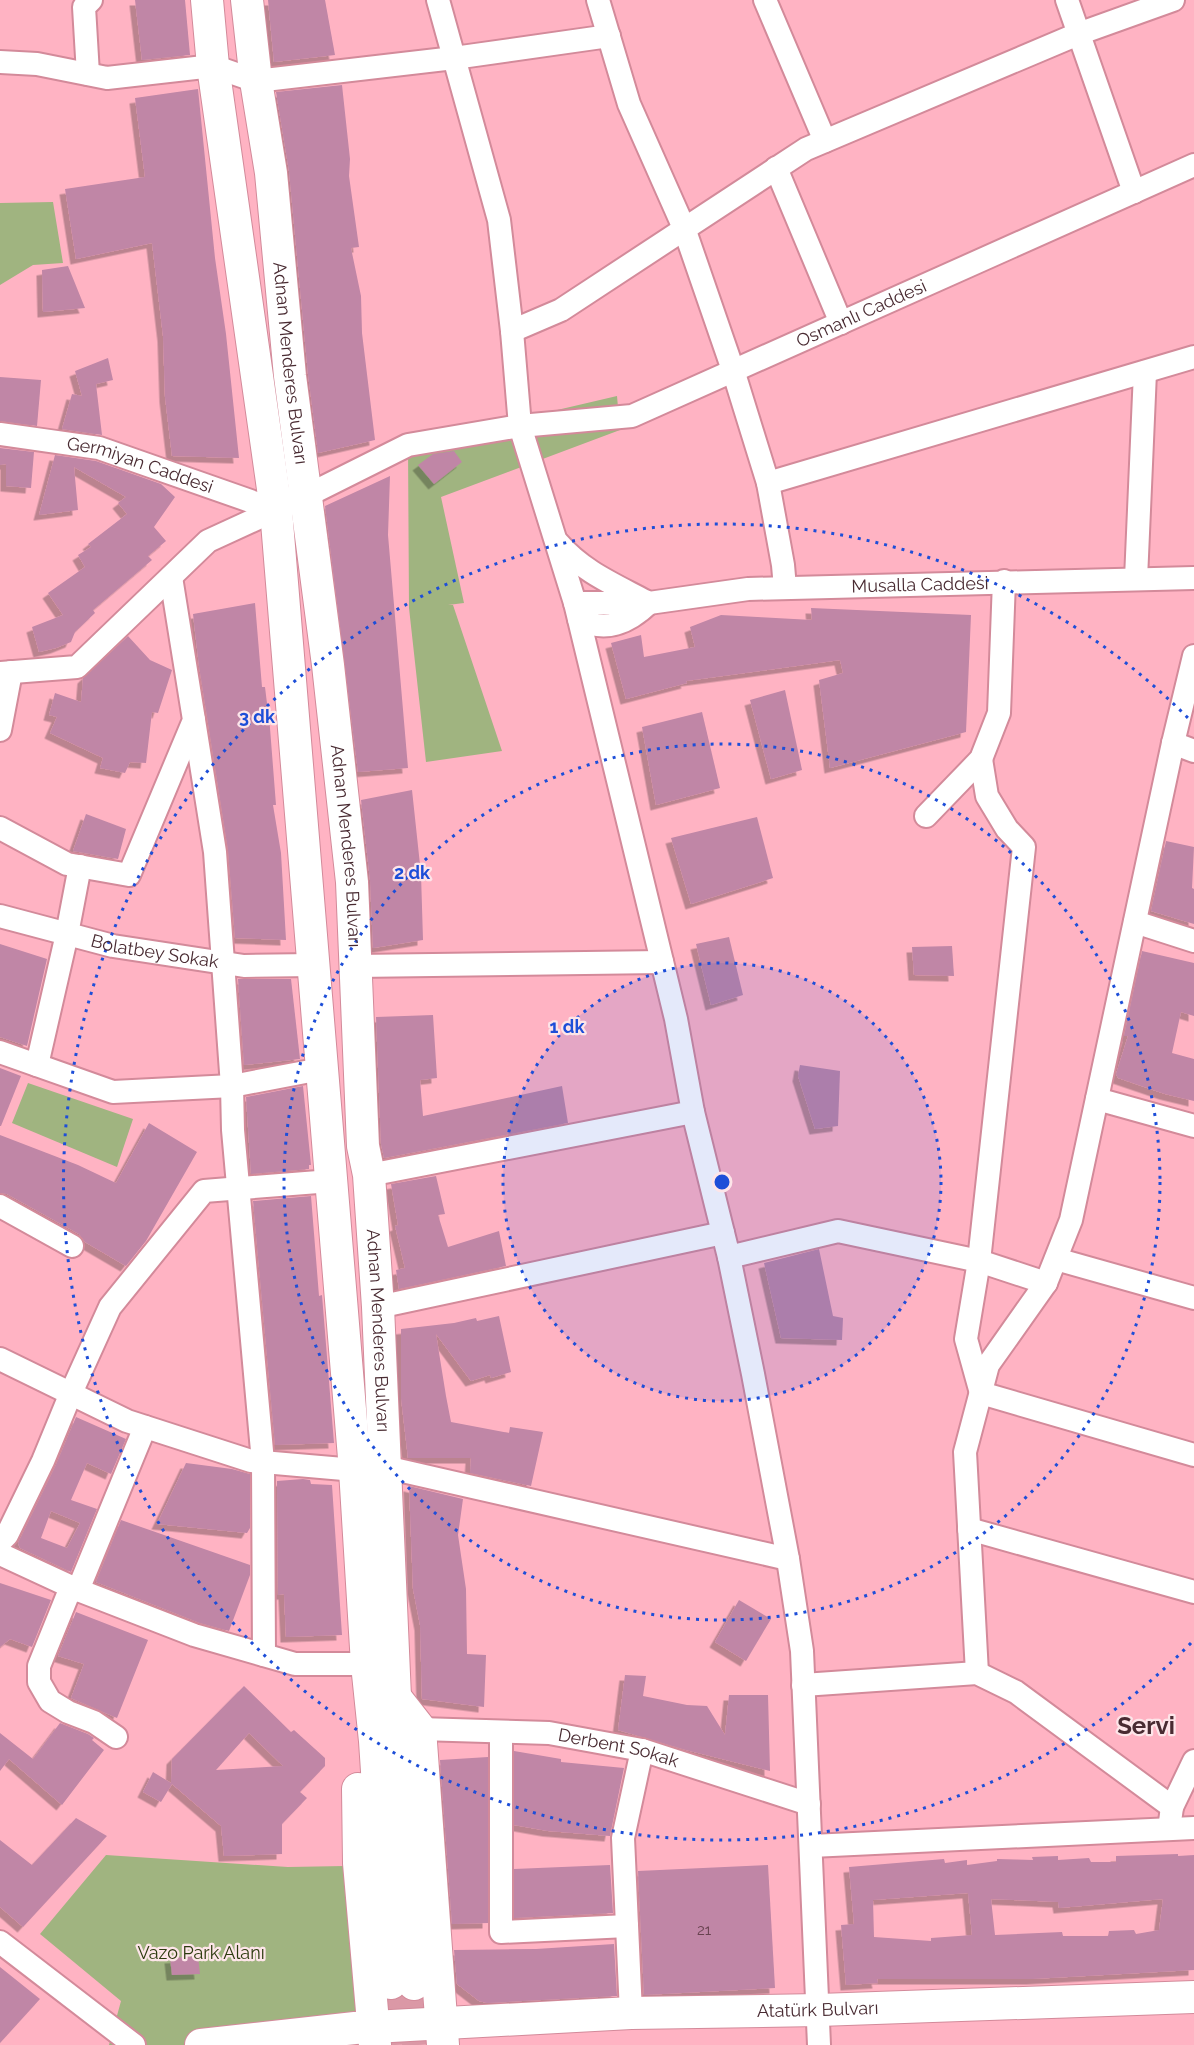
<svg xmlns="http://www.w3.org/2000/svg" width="1194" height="2045" viewBox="0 0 1194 2045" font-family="Raleway,sans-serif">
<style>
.green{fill:#a0b480}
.building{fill:#c086a6;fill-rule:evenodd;filter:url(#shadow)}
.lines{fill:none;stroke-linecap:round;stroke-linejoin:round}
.secondary-tunnel{stroke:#db98a6;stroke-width:32;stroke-dasharray:32 16;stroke-linecap:butt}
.street-casing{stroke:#d38a9a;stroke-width:26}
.secondary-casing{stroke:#d38a9a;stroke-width:34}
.street{stroke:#fff;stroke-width:22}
.secondary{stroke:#fff;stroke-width:32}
.ring{fill:none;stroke:#1d4ed8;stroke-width:3;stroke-dasharray:3 6}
.labels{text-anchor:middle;stroke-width:4.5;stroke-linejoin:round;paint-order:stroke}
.number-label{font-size:15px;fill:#67424f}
.street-label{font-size:18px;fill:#492b32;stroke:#fde5e9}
.park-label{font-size:18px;fill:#2c3a0e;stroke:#fde5e9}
.district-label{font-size:24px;font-weight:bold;fill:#492b32;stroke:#fde5e9}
.centre{fill:#1d4ed8;stroke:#fde5e9;stroke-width:3}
.ring-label{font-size:18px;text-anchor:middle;font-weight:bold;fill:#1d4ed8;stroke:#fde5e9;stroke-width:4.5;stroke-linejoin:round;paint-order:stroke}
</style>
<defs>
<filter id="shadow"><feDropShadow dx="-5.5" dy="5.5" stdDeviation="0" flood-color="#0004"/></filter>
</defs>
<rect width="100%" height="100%" fill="#ffb3c3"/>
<g class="green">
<path d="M53,202L63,263L33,265L0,285V203Z"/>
<path d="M617,396L620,430L441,497L464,603L448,605H453L502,751L426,762L409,608L408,445Z"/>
<path d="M28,1083L133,1119L117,1167L12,1123Z"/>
<path d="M106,1855L288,1867L345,1866L360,2045H109L121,2001L40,1934Z"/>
</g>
<g class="building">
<path d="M135,0H185L190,55L142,60Z"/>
<path d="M268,0H325L335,55L274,62Z"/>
<path d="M342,85L350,159L349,176L359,247L351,248L361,296L362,333L375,440L318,453L308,374L289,171L276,92Z"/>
<path d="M198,89L215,258L226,334L239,458L172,456L165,397L163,336L152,243L76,259L65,189L145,177L135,98Z"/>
<path d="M68,266L85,308L43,312L42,270Z"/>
<path d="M108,358L113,380L96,384L102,435L62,429L72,394L82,396L75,371Z"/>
<path d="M0,377L41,380L37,426L0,421Z"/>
<path d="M0,448L34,452L31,488L6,486V464L0,465Z"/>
<path d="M454,451L462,462L434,484L418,465L433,454Z"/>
<path d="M55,455L96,461L161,484L175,497L154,527L166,541L148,556L152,560L93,610L95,613L75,632L71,642L56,648L39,652L32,627L63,615L48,593L85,567L78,555L91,547L88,544L127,514L118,503L126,497L74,467L78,510L39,515Z"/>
<path d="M390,476L388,535L408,768L358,772L325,506Z"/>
<path d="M255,603L262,687H265L270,728L276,805H273L281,853L286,940L235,938L228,850L199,666L193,614Z"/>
<path d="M811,608L971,615L966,732L830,768L819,680L843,673L840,660L686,681L687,683L626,699L611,643L641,635L644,657L695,647L690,627L721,615L812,620Z"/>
<path d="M128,636L150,660L172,670L158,713L152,712L146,763L130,762L125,773L100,768L103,758L50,733L57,717L49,715L55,693L81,702L83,678Z"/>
<path d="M785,690L802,770L771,779L750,700Z"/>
<path d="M702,712L720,788L656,805L642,727Z"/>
<path d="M412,790L421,874L423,940L373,948L370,880L361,800Z"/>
<path d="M86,814L126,829L118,859L73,851Z"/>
<path d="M757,817L773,878L691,904L671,838Z"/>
<path d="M1166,841L1194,847L1192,888L1194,889V924L1151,911Z"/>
<path d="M729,937L743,995L711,1005L696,944Z"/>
<path d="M0,944L47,959L27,1046L0,1037Z"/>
<path d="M952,946L954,976L914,975L912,947Z"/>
<path d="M1142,951L1194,963V1016L1181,1012L1172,1053L1194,1059V1101L1165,1094L1118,1078L1116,1074L1128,1036H1124Z"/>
<path d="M238,979H291L300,1059L244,1065Z"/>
<path d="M433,1015L437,1078L420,1080L423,1116L562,1086L568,1123L384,1158L381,1144L376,1017Z"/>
<path d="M800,1065L840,1071L838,1126L815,1129L798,1076Z"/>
<path d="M0,1068L21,1076L1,1126H0Z"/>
<path d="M303,1086L311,1165H309V1169L251,1174L246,1097Z"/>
<path d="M149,1123L197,1152L146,1241L126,1266L85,1242L79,1234L7,1194L0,1193V1135L78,1165L116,1183Z"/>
<path d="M436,1176L445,1214L438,1215L448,1247L499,1231L506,1266L399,1289L396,1270L405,1268L395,1226L398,1225L391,1184Z"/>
<path d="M311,1196L319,1296L322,1295L334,1443L275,1445L253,1201Z"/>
<path d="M819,1249L833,1316L843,1318L842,1340L781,1338L764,1263Z"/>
<path d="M499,1316L511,1372L491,1378L490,1375L471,1381L436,1334L446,1396L451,1422L509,1433L510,1427L543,1432L531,1486L470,1473L471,1458H408L401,1398V1329L454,1323L476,1318L477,1321Z"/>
<path d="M76,1417L126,1439L111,1474L87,1463L71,1500L97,1509L71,1572L20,1548L18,1543L55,1467ZM51,1511L80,1523L67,1548L41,1538Z"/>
<path d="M186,1463L232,1469L250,1474V1528L247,1533L157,1524Z"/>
<path d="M303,1479L310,1480L311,1484L332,1485L342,1635L286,1637L284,1594L278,1595L277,1481Z"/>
<path d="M409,1486L463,1499L458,1535L466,1589L467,1654L486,1655L484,1707L422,1699L420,1625L413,1589Z"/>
<path d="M121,1520L250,1565V1575L229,1631L200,1623L96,1582Z"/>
<path d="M0,1583L51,1600L32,1647L10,1639L0,1647Z"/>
<path d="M739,1600L771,1619L746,1661L715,1642Z"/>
<path d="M76,1612L148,1640L117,1718L71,1698L84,1664L58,1656Z"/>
<path d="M625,1675L646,1676L643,1696L687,1705L707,1706L725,1735L729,1695H768L770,1771L686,1750L618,1730Z"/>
<path d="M244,1686L291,1732L294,1730L325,1758V1766L300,1792L307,1798L282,1824V1854L224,1856L221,1826L172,1784L161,1802L143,1792L153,1772L171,1783L172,1759ZM249,1733L283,1766L216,1770Z"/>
<path d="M60,1723L88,1734L94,1738L92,1740L104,1750L62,1805L9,1759L0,1771V1733L33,1759Z"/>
<path d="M514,1751L561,1759V1762L624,1768L610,1836L548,1831L514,1825Z"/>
<path d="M488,1757V1923L452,1924L440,1760Z"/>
<path d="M76,1818L107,1836L23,1927L0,1907V1840L32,1865Z"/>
<path d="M1178,1854V1856L1194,1855V1970L1032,1979H877L878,1983L846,1985L841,1925L854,1924L849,1867L944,1859L945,1863L967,1860V1865L997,1861V1859L1033,1860L1032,1857L1058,1856V1860L1089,1858L1091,1862H1116V1856ZM968,1893L972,1935L931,1938V1941L874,1937L873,1900ZM991,1899L1058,1902L1059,1908L1163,1899L1159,1930L1136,1934L1134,1930L1109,1931L1108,1936H1063L1062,1932L995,1935Z"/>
<path d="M610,1865L613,1913L514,1918V1869Z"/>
<path d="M768,1865L775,1988L644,1995L638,1871Z"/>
<path d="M614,1944L617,1996L487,2003L479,2001L457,1984L454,1950L536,1949Z"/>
<path d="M198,1956L200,1974L172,1975L170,1958Z"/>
<path d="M0,1967L40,1999L0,2043Z"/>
</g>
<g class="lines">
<g class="secondary-tunnel">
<path d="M391,1983L395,2045"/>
<path d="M414,1984L418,2045"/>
</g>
<defs>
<g id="street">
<path d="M438,0L499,220L512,331L520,426L575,603L676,1019L693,1112L729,1257L753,1374L788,1559L802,1651L819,2045"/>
<path d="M598,0L629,104L684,228L733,370L768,483L783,565L785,588"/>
<path d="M765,0L825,141"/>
<path d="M1067,0L1134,192"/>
<path d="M0,62L37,64L107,78L213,66L256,81L454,58L609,36"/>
<path d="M88,74L84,7L91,0"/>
<path d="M776,168L841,323"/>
<path d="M512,331L561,310L806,149L1078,34L1173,0"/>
<path id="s1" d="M0,434L99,448L276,510"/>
<path d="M768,483L1194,357"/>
<path d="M558,543C582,571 613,584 645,601"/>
<path d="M1136,579L1145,372"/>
<path id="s2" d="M575,603H649L748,589L1194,578"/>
<path d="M579,619C606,633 628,623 649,603"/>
<path id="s3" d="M0,673L77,667L208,541L306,496L408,445L520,426L632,416L1194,165"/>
<path d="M194,720L215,852L232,1086L233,1130L263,1462L264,1655"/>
<path d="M0,730L11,672"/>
<path d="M1173,743L1194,751"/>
<path d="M981,759L987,796L1007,829L1024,847L979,1261L966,1339L981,1393L1194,1455"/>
<path d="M926,816L981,759L999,713L1004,581"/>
<path d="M0,828L67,864L129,875L194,720L171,577"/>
<path id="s4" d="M0,916L113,946L244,966L313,965"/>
<path d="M1135,922L1194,941"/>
<path d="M356,966L662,962"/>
<path d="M0,1052L113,1092L232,1086L321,1069"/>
<path d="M37,1065L67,934L80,866"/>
<path d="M1097,1099L1194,1126"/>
<path d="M369,1175L693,1112"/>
<path d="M0,1206L72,1246"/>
<path d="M729,1257L838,1231L979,1261L1046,1283"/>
<path d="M1056,1259L1194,1298"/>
<path d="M378,1307L723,1233"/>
<path d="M0,1359L127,1421L251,1461L355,1470"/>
<path d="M385,1467L788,1559"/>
<path d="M969,1529L1194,1592"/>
<path d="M0,1542L7,1535L43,1461L71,1393L110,1307L204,1191L331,1181"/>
<path d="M0,1554L78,1590L194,1635L295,1664H367"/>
<path d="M977,1673L965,1452L988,1365L1046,1283L1071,1220L1173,743L1194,656"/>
<path d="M803,1685L977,1673L1016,1692L1172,1807"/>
<path id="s5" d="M420,1729L549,1733L642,1750L809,1804"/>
<path d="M501,1733V1932L627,1926"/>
<path d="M116,1737L94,1722L68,1712L50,1701L39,1682V1666L69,1592L78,1590L145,1427"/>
<path d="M1170,1822L1172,1807L1194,1761"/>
<path d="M811,1846L1194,1828"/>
<path d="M0,1942L134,2045"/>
<path d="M631,2013L623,1838L642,1750"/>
</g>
<g id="secondary">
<path d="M207,0L213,66L276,510L355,1470L367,1664L375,1741L391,1983"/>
<path id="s6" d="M247,0L256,81L271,173L290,376L328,665L352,882L363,1146L369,1175L378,1307L395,1697L414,1984"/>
<path d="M395,1697L420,1729L443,2045"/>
<path d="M358,1789L359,1863L375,2045"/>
<path id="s7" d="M201,2045L355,2028L631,2013L819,2010L1194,1997"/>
</g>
</defs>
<use href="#street" class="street-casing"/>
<use href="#secondary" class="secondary-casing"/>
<use href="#street" class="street"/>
<use href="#secondary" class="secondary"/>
</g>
<circle cx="722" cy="1182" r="219" fill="#1d4ed8" fill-opacity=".12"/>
<g class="ring">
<circle cx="722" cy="1182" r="219"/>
<circle cx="722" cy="1182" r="438"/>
<path d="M1191 1643A658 658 0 1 1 1191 721"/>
</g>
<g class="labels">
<g class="number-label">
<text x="704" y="1935">21</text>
</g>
<g class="street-label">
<text dy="6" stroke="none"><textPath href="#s3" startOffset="958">Osmanlı Caddesi</textPath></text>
<text dy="6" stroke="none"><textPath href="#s6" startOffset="366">Adnan Menderes Bulvarı</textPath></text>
<text dy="6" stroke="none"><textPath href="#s1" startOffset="144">Germiyan Caddesi</textPath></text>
<text dy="6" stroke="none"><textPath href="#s2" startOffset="346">Musalla Caddesi</textPath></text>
<text dy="6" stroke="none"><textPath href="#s6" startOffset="852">Adnan Menderes Bulvarı</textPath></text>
<text dy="6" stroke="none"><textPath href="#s4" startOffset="159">Bolatbey Sokak</textPath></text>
<text dy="6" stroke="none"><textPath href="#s6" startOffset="1338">Adnan Menderes Bulvarı</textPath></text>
<text dy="6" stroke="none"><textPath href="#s5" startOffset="200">Derbent Sokak</textPath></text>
<text dy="6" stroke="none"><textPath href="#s7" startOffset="618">Atatürk Bulvarı</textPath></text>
</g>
<g class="park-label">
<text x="201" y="1959">Vazo Park Alanı</text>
</g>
<g class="district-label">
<text x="1146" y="1734">Servi</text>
</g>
</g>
<circle cx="722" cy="1182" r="9" class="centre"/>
<g class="ring-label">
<text x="257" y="723">3 dk</text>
<text x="412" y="879">2 dk</text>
<text x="567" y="1033">1 dk</text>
</g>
</svg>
